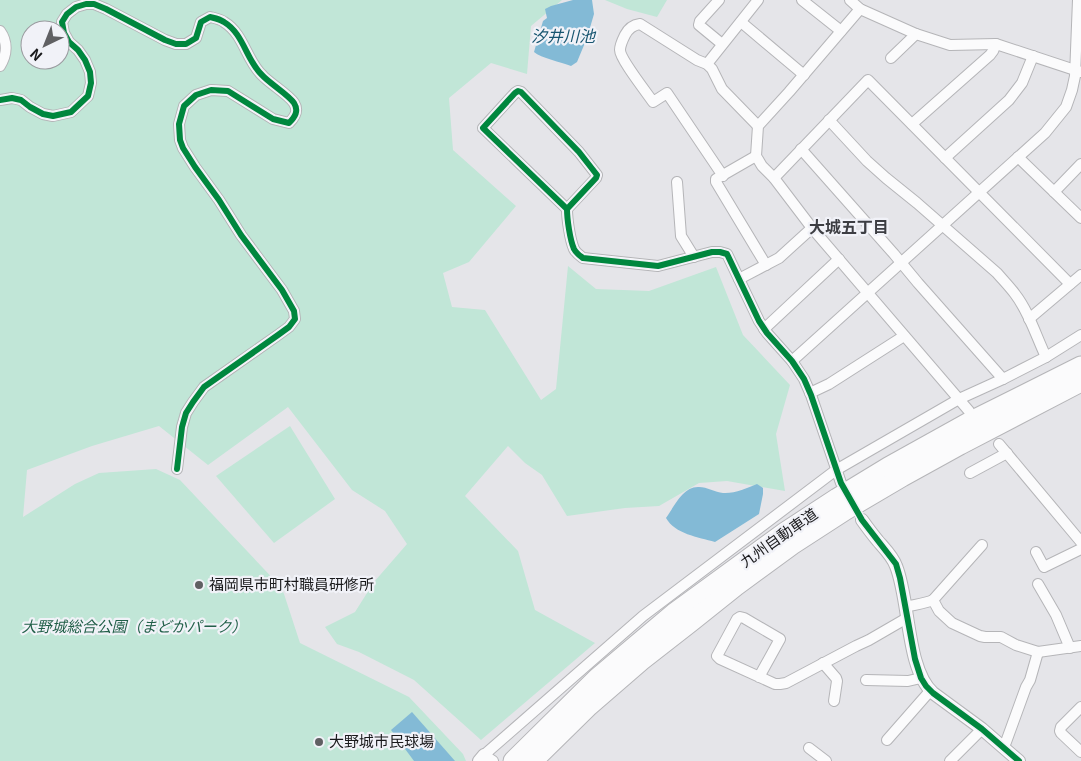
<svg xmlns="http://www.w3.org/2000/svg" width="1081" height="761" viewBox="0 0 1081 761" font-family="Georgia,'Noto Sans JP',serif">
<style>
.green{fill:#c1e6d7;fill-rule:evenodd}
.water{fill:#83bad6}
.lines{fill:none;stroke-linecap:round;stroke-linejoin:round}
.minor-casing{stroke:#b5b5b8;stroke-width:12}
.tertiary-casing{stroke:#b5b5b8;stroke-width:14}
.motorway-casing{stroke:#b5b5b8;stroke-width:21}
.minor{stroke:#fbfbfc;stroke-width:10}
.tertiary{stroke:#fbfbfc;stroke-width:12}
.motorway{stroke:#fbfbfc;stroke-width:19}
.cycleway-casing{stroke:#f1f2f8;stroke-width:9}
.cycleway{stroke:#00873e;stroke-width:6}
.poi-dot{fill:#606063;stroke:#f1f2f8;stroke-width:2}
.labels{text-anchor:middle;stroke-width:4.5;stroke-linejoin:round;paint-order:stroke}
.street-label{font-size:15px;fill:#19191b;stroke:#f1f2f8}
.poi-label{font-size:15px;fill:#19191b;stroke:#f1f2f8;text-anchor:start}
.park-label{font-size:15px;font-style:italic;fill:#226049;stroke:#f1f2f8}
.water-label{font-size:16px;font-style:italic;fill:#175570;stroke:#f1f2f8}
.neighbourhood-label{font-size:16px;font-weight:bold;fill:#3d3e43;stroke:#f1f2f8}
</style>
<rect width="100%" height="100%" fill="#e5e5e9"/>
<g class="green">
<path d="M0,0H562L531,26L527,74L491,63L449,98L453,150L516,206L469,262L443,273L452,307L485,310L541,400L556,389L568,266L596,289L649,291L716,267L743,335L790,385L776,434L785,491L727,481L699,483L659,506L625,508L567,516L542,475L525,463L508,446L465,496L518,551L535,610L595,643L481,740L414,680L359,652L337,644L325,627L355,612L374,582L407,544L385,511L352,490L288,407L208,465L159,426L92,446L27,470L23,517L75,484L99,473L156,469L180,480L280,586L284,594L300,643L409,697L463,754L466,761H0ZM30,30H60V60H30Z"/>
<path d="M605,0H667L657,17L627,9Z"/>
<path d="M290,426L335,499L274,543L216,476Z"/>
</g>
<g class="water">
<path d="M573,0H592L594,14L587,38L577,62L571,66C561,62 541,58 534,52L543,21L547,18L545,9L551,6Z"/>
<path d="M757,484L763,488V494L759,514L715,542C698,537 675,534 666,518C674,507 683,486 699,487C707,487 715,492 723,493C734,494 747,488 757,484Z"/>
<path d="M412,712L455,761H414L391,730Z"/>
</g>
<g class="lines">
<defs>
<g id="minor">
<path d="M719,0L700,21L699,25L722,44"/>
<path d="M802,0L841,31"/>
<path d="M850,0L860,9L916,34L950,45L996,44L1081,72"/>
<path d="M860,9L789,92L758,126L756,156L762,166L774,178L812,228L969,411"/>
<path d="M741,22L804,75"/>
<path d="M0,31C8,42 7,55 0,66"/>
<path d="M891,58L916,34"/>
<path d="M707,64L758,0"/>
<path d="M0,100L12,98L21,100L30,107L43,114L53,116L71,112L88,96L91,83L90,72L85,60L78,50L69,42L64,33L62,22L67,14L76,7L86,4H94L106,9L165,40L176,44H186L196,38L201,22L210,17C214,18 220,19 224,22C244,34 246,60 262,75C269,83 289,95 294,103C299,111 295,117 289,123L273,119L228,91L211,90L196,95L184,106L179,124L180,140L183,148L195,167L219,200L241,235L282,290L294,311L295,319L289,327L278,335L204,387L193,402L186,413L182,427L177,469"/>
<path d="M829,120L867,161L886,178L917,203L997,273C1003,280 1009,286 1015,294C1029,312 1036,336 1046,357"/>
<path d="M912,124L990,55L993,51L996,44"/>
<path d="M801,149L894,254L918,283L1003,379"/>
<path d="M756,156L716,179V182L766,265"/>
<path d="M1018,157L1081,218"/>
<path d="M945,158L1009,100L1022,83L1033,56"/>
<path d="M723,176L667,93L653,102C647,93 620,59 620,50C620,45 623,39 625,35C628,29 633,25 640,24L697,60L707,64L712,69L722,89L758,126"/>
<path d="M774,178L868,80L1070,284"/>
<path d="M677,182L681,236L694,257"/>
<path d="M1054,192L1081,164"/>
<path d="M567,209L596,178L597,175L579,152L521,92L518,91L515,93L483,128L567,209C567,219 570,240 574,249C576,253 579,255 583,258L658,266L712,252H720L727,254L759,321L767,333L792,361L804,379L811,395L841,483"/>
<path d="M739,279L779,258L812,228"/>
<path d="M1029,319L1081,275"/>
<path d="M764,329L839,259"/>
<path d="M792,361L1045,133L1066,107L1072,90L1075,76L1078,0"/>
<path d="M810,393L829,384L904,336"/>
<path d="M999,444L1081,542"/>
<path d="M970,473L1007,453"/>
<path d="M1036,552L1044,567L1081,549"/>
<path d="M1038,584L1056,615L1070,648"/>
<path d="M933,600L939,611L952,623L980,636L985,637H1001L1016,645L1038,652L1081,646"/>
<path d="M905,607C913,605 927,603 933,600L982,545"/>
<path d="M823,663L836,678L837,681L834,701"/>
<path d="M759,677L780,639L744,618L740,617L737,619L717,656L720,659L775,684H780L786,683L856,646L869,640L907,618"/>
<path d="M866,680L908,681L921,678"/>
<path d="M1081,707L1061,727L1060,731L1061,733L1081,752"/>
<path d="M887,740L930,691"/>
<path d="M1003,747L1006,742L1026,687L1030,680L1038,652"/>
<path d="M809,748L826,761"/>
<path d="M493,761L484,755L643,616L836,470L959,399L1003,379L1046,357L1081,335"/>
<path d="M950,761L982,729"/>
</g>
<g id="tertiary">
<path d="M862,520C867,527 873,535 878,541C885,549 893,557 896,566C910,600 906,669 933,693L982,729L1019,761"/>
<path d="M479,761L484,755"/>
</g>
<g id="motorway">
<path d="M513,761L597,678L636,645L674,613L785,532L837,498L888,467L969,422L1081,366"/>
<path d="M533,761L589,706L641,661L691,622L736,586L792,545L846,510L902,477L960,445L1081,382"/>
</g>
</defs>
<use href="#minor" class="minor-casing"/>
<use href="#tertiary" class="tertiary-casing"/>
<use href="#motorway" class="motorway-casing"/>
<use href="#minor" class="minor"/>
<use href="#tertiary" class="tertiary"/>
<use href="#motorway" class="motorway"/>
<defs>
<g id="cycleway">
<path d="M0,100L12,98L21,100L30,107L43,114L53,116L71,112L88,96L91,83L90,72L85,60L78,50L69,42L64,33L62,22L67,14L76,7L86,4H94L106,9L165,40L176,44H186L196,38L201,22L210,17C214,18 220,19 224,22C244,34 246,60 262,75C269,83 289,95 294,103C299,111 295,117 289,123L273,119L228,91L211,90L196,95L184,106L179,124L180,140L183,148L195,167L219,200L241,235L282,290L294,311L295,319L289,327L278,335L204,387L193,402L186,413L182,427L177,469"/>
<path d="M567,209L596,178L597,175L579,152L521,92L518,91L515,93L483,128L567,209C567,219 570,240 574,249C576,253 579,255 583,258L658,266L712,252H720L727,254L759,321L767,333L792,361L804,379L811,395L841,483L862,520L896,564L900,578L915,659L921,678L926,686L933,693L982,729L1019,761"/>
</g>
</defs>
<use href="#cycleway" class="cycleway-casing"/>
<use href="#cycleway" class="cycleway"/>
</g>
<g class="poi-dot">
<circle cx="199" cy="585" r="5"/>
<circle cx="319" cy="742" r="5"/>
</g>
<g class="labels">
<g class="street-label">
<text transform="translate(779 538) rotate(-35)" y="5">九州自動車道</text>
</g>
<g class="poi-label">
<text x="209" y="590">福岡県市町村職員研修所</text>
<text x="329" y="747">大野城市民球場</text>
</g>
<g class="park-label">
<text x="134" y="632">大野城総合公園（まどかパーク）</text>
</g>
<g class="water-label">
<text x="563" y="42">汐井川池</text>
</g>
<g class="neighbourhood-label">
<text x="849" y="233">大城五丁目</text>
</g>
</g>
<g transform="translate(45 45) rotate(223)"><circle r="24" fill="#f1f2f8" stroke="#9b9ba0"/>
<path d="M0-4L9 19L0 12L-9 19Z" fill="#606063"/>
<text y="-8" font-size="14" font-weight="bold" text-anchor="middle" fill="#19191b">N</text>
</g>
</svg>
